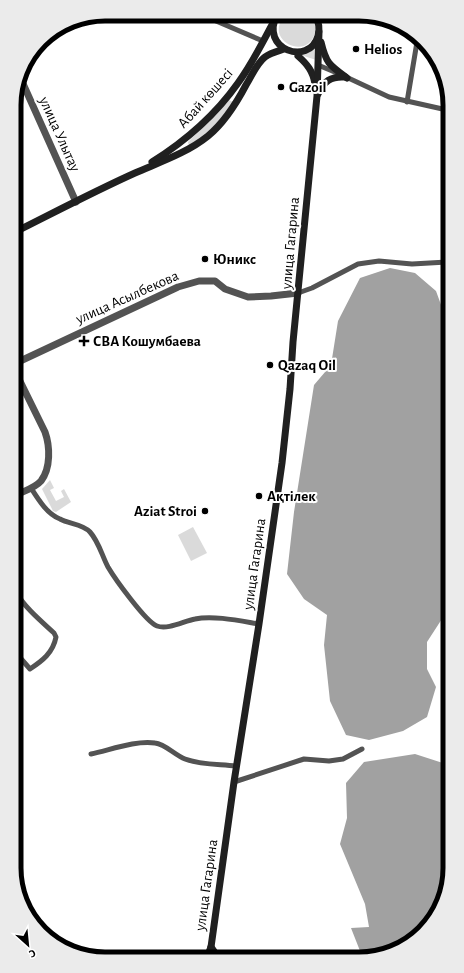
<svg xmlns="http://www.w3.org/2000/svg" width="464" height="973" viewBox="0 0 464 973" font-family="'Alegreya Sans',sans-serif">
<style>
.green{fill:#dadada}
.water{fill:#a1a1a1}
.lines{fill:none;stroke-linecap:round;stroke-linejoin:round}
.minor{stroke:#535353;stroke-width:5}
.tertiary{stroke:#535353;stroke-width:7}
.secondary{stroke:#202020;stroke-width:7}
.poi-dot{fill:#000;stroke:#fff;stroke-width:1.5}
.labels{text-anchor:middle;stroke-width:4;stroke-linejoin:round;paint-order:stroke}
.poi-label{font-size:15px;font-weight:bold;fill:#000;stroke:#fff;text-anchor:start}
.street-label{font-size:15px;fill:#000;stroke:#fff}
.rim{fill:none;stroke:#000;stroke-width:5}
</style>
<rect width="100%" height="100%" fill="#fff"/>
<g class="green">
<path d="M285,15H309C314,20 316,26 315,32C309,62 262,41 285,15Z"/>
<path d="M317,45L316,60L301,55Z"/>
<path d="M229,100L233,102C223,120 207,134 189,145L188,143V142Z"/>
<path d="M50,480L54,488L50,490L56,501L64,497L61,491L64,489L71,502L56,512L53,511L42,489Z"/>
<path d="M193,527L207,553L191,561L178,535Z"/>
</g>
<g class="water">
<path d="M390,268L415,273L436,291L448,324L449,608L427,642V669L436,687L427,717L403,731L369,740L346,735L330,701L324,645L327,615L304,599L287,574L294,512L314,385L331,365L338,321L360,278Z"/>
<path d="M415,754L449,765L450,874L433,915L427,913L430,921L427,928L382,956H362L351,928L369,927L365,904L340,844L347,818L346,783L364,762Z"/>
</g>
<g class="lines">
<g class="minor">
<path d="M202,15L263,41"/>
<path d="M318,65L337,73"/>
<path d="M344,76L389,97L447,110"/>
<path d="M407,102L418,36"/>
<path d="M298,293L312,288L358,264L379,261L412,264L447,262"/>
<path d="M31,488C38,499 47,514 60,519C69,524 83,524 90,532C99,542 102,556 108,567C115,579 146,622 157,626C168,630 184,621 195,619C213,615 241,621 259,624"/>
<path d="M16,592C25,608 41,621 54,633L56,637C53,653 42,661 30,669L16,653"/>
<path d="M91,754C110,750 136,740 155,743C165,744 175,755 185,759C201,765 219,764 236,766"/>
<path d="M234,782L304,759L329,761L343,759L362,749"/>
</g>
<g class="tertiary">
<path d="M20,77L76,202"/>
<path d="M16,363L178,287L199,281H215L225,289L248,297L271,296L298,293"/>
<path d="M16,373L45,432C50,446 51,468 41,481C35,488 24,491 16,495"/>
</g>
<g class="secondary">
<path d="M277,15C259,49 309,67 318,36C320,29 319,22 315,15"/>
<path d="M321,42C326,63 329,65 347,78"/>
<path d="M298,56C307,64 313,71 315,84"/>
<path d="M318,94C324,81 331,76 345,77"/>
<path d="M152,162C184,142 216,114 238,83C252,64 263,42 274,21"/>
<path d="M15,232C55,212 95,191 135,173C160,162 187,153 208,136C225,122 236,104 246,85C252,76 256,64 265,57C270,53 278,51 284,49"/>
<path d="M211,947L218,957"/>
<path d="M207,957L211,947L234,782L259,624L282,463L290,389L293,342L317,96L319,32"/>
</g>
</g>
<g class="poi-dot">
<circle cx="356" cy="49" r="4"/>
<circle cx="281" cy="87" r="4"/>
<circle cx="205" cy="259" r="4"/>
<path d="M82 335h4v4h4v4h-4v4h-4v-4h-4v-4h4z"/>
<circle cx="270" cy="365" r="4"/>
<circle cx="259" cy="496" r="4"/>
<circle cx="205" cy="511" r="4"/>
</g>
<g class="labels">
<g class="poi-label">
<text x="364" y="54">Helios</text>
<text x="289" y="92">Gazoil</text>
<text x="213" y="264">Юникс</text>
<text x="93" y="346">СВА Кошумбаева</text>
<text x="278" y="370">Qazaq Oil</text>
<text x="267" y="501">Ақтілек</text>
<text x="197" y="516" text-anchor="end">Aziat Stroi</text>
</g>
<g class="street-label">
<text transform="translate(205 98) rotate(-48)" y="5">Абай көшесі</text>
<text transform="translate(60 134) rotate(66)" y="5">улица Улытау</text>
<text transform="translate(290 243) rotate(-85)" y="5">улица Гагарина</text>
<text transform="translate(127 297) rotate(-24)" y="5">улица Асылбекова</text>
<text transform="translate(254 564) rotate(-82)" y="5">улица Гагарина</text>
<text transform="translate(206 885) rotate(-82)" y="5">улица Гагарина</text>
</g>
</g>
<path d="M0 0H464V973H0ZM105 21H359A84 84 0 0 1 443 105V868A84 84 0 0 1 359 952H105A84 84 0 0 1 21 868V105A84 84 0 0 1 105 21Z" fill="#ebebeb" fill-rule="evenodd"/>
<path class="rim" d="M105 21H359A84 84 0 0 1 443 105V868A84 84 0 0 1 359 952H105A84 84 0 0 1 21 868V105A84 84 0 0 1 105 21Z"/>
<g transform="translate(28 945) rotate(153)" stroke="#ffffff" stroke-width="3" paint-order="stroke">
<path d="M0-3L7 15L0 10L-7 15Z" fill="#000000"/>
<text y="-6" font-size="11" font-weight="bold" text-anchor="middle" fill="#000000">С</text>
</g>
</svg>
